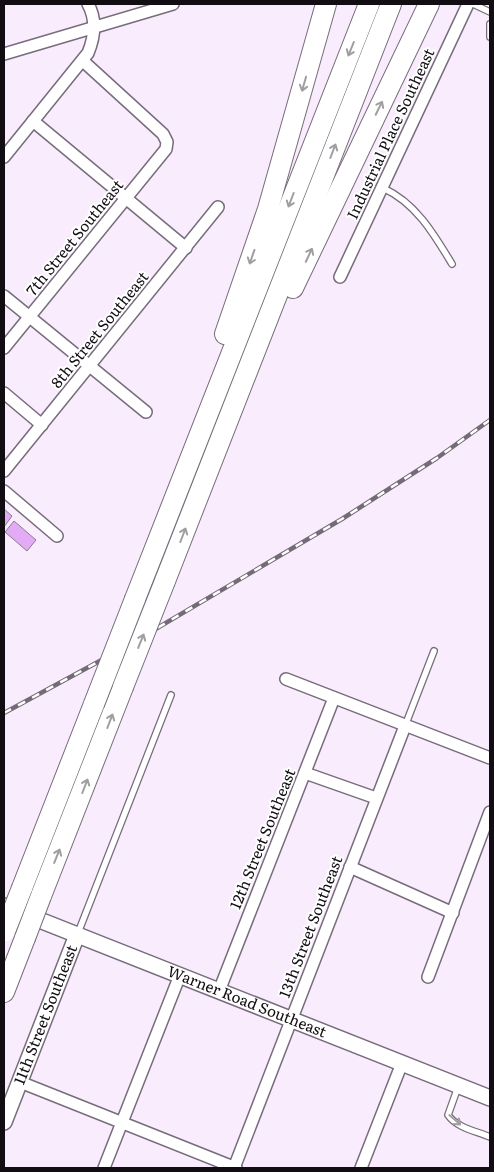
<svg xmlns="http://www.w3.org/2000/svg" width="494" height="1172" viewBox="0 0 494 1172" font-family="Literata,serif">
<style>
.building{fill:#e3abf6;stroke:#887d8c}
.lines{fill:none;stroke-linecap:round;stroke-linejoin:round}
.lane-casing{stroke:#776c7b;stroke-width:8}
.street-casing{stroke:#776c7b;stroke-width:14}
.secondary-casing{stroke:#776c7b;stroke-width:18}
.highway-casing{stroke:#776c7b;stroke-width:22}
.lane{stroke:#fff;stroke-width:5.5}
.street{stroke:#fff;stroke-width:11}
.secondary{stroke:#fff;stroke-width:15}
.highway{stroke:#fff;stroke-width:20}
.rail-casing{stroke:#736b75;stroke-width:4.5}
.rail{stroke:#fff;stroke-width:2.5;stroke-dasharray:8;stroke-linecap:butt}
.highway-bridge-casing{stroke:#776c7b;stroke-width:22;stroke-linecap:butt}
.highway-bridge{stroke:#fff;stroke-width:20}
.oneway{stroke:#a09ea1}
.labels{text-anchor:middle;stroke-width:4;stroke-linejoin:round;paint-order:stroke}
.street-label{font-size:15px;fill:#110d13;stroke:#fff}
</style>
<rect width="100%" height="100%" fill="#f9ecfd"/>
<g class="building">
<path d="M4,509L12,516L4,527Z"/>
<path d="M14,521L36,540L27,551L5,532Z"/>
</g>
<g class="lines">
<defs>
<g id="lane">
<path d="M473,4L490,12"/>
<path d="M490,24V37"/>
<path d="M383,188C416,203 434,234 452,264"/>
<path d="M405,726L434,651"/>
<path d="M78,933L171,695"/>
<path d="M458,1087L448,1115C457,1128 476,1131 490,1137"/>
</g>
<g id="street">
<path d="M4,54L173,4"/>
<path d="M33,121L186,248"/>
<path d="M4,157L88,53C95,36 97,20 88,4"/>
<path d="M340,277L468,4"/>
<path d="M4,296L146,412"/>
<path d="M4,348L166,149L167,142L163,134L83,61"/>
<path d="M4,393L42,425"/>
<path d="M4,471L218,207"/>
<path d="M4,491L57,536"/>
<path d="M286,679L490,758"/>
<path d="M305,773L376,798"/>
<path d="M350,867L453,913"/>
<path d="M428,977L490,812"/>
<path d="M219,991L334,698"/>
<path d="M20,1082L236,1168"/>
<path d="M104,1168L180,975"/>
<path d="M234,1168L405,726"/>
<path d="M361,1168L402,1063"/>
</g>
<g id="secondary">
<path id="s1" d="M4,906L490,1098"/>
<path id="s2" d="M4,1122L77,935"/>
</g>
<g id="highway">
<path d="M293,288L429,4"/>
<path d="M225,334L268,209L326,4"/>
<path d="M165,581L391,4"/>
<path d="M135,599L369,4"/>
<path d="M22,888L94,704"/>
<path d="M41,896L123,687"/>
<path d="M4,992L25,938"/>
</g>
</defs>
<use href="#lane" class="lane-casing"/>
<use href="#street" class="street-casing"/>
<use href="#secondary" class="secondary-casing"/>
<use href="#highway" class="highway-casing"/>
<use href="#lane" class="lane"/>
<use href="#street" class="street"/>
<use href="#secondary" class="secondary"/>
<use href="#highway" class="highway"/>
<defs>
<path id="rail" d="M4,713L120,650L342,519L437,458L490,420"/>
</defs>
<use href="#rail" class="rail-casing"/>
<use href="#rail" class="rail"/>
<defs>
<g id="highway-bridge">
<path d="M123,687L165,581"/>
<path d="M94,704L135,599"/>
<path d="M5,931L22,888"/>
<path d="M25,938L41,896"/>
</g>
</defs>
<use href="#highway-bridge" class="highway-bridge-casing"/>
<use href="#highway-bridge" class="highway-bridge"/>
</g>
<defs><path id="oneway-shaft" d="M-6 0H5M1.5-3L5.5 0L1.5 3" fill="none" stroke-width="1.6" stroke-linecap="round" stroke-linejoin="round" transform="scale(1.25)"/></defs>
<g class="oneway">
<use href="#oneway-shaft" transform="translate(351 49) rotate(112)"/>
<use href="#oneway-shaft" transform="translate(304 84) rotate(106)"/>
<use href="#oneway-shaft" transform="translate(379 108) rotate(-64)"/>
<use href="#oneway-shaft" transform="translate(333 151) rotate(-69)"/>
<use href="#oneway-shaft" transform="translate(291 200) rotate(111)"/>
<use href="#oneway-shaft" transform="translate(309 255) rotate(-65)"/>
<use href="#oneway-shaft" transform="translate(252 257) rotate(109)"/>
<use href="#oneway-shaft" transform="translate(183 535) rotate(-69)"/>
<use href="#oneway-shaft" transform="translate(141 641) rotate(-68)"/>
<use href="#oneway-shaft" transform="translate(110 721) rotate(-69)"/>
<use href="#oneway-shaft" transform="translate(85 786) rotate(-69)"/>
<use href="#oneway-shaft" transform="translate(57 856) rotate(-68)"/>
<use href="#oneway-shaft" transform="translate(455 1120) rotate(41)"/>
</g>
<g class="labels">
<g class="street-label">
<text transform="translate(391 134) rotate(-65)" y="5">Industrial Place Southeast</text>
<text transform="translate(75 238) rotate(-51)" y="5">7th Street Southeast</text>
<text transform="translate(100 330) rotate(-51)" y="5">8th Street Southeast</text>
<text transform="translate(263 839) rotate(-68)" y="5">12th Street Southeast</text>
<text transform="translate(311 927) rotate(-69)" y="5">13th Street Southeast</text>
<text dy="5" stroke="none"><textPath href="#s1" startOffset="261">Warner Road Southeast</textPath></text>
<text dy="5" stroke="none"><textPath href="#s2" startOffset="115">11th Street Southeast</textPath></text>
</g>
</g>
<rect width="494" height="1172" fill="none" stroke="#110d13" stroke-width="10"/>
</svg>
